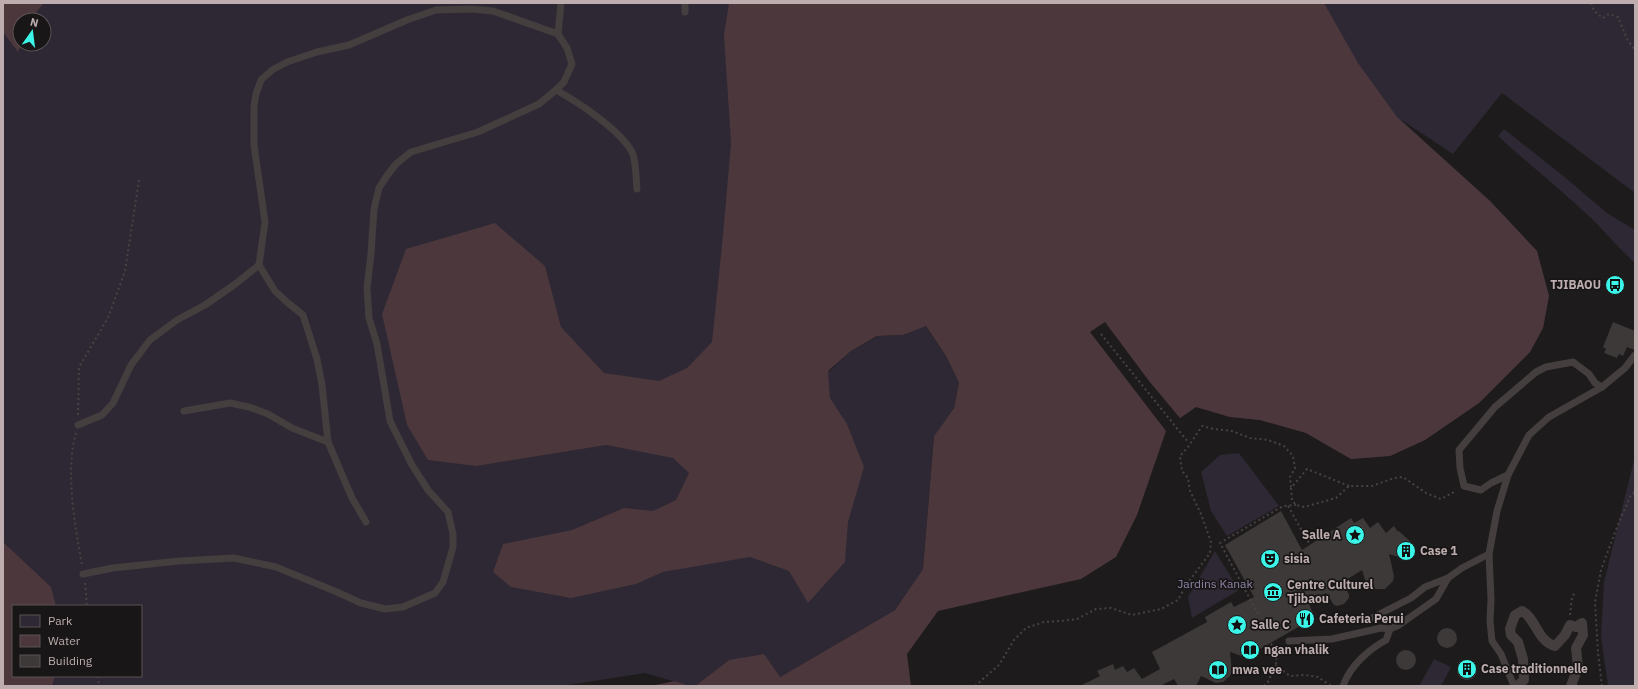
<svg xmlns="http://www.w3.org/2000/svg" width="1638" height="689" viewBox="0 0 1638 689" font-family="'IBM Plex Sans',sans-serif">
<style>
.green{fill:#2d2833;fill-rule:evenodd}
.water{fill:#4b373c}
.building{fill:#3c3938}
.lines{fill:none;stroke-linecap:round;stroke-linejoin:round}
.path{stroke:#494242;stroke-width:2;stroke-dasharray:2 3;stroke-linecap:butt}
.service{stroke:#443e3e;stroke-width:7}
.pedestrian{stroke:#443e3e;stroke-width:10}
.labels{text-anchor:middle;stroke-width:3.5;stroke-linejoin:round;paint-order:stroke}
.poi-label{font-size:12px;font-weight:bold;fill:#bdadae;stroke:#181616;text-anchor:start}
.park-label{font-size:12px;fill:#9084a8;stroke:#181616}
</style>
<rect width="100%" height="100%" fill="#1d1b1b"/>
<g class="green">
<path d="M3,3H750L829,371L851,351L878,336L903,335L925,325L946,356L959,383L954,408L934,436L923,569L895,610L780,677L729,660L695,686H689L645,673L562,686H3ZM20,20H44V44H20ZM13,606H141V676H13Z"/>
<path d="M1290,3H1635V193L1502,93L1453,154L1400,119L1490,201L1537,251L1549,296L1543,328L1530,352L1479,403L1425,440L1390,456L1351,459L1306,433L1260,420L1230,417L1196,407L1180,418L1149,381L1184,396Z"/>
<path d="M1504,129L1567,179L1607,213L1635,230V263C1620,250 1608,235 1594,221C1563,191 1529,165 1498,136Z"/>
<path d="M1239,453L1279,506L1227,536L1211,511L1201,472L1220,455Z"/>
<path d="M1635,456V686H1608L1601,637L1604,582Z"/>
<path d="M1215,551L1239,590L1192,618L1188,597Z"/>
<path d="M1434,659L1451,667L1441,686H1419Z"/>
</g>
<g class="water">
<path d="M3,3H44L30,20H20L21,44L18,52L3,32Z"/>
<path d="M729,3H1324L1358,63L1397,117L1490,201L1537,251L1549,296L1543,328L1530,352L1479,403L1425,440L1390,456L1351,459L1306,433L1260,420L1230,417L1196,407L1180,418L1149,381L1105,322L1090,332L1166,431L1137,515L1116,557L1081,579L938,611L907,654L911,686H695L729,660L764,654L780,677L895,610L923,569L934,436L954,408L959,383L946,356L926,326L903,335L877,336L851,351L828,371L830,398L847,424L864,467L848,522L845,562L808,603L789,571L750,557L663,572L636,584L571,598L511,587L493,572L503,544L572,530L624,508L653,511L676,500L689,473L673,458L606,445L476,466L428,460L407,425L382,314L406,249L495,223L545,266L561,327L604,373L659,381L687,368L712,342L723,235L731,143L724,35Z"/>
<path d="M3,542L51,587L56,606H13V676H55L52,686H3Z"/>
<path d="M675,681L689,686H650Z"/>
</g>
<g class="building">
<path d="M1613,322L1635,331V350L1627,347L1623,356L1619,354L1617,358L1604,353L1606,349L1603,347Z"/>
<path d="M1281,511L1302,550L1351,518L1354,523L1363,518L1370,528L1378,522L1386,533L1394,526L1398,532L1399,531L1413,544L1416,552L1414,556L1408,560L1389,554L1394,576L1393,581L1385,589H1375L1370,586L1366,583L1362,570L1343,582L1349,595V598L1344,604L1337,606L1334,605L1326,593L1309,604L1314,616V620L1310,626L1303,628L1300,626L1260,649L1257,655L1251,659L1230,652L1232,671L1230,676L1223,682L1216,683L1201,676L1196,686H1178L1174,679L1160,686H1080L1100,676L1097,671L1113,664L1115,670L1123,666L1127,672L1134,668L1142,679L1160,669L1152,652L1207,622L1205,617L1231,602L1234,607L1254,597L1225,545Z"/>
<circle cx="1447" cy="638" r="10"/>
<circle cx="1406" cy="660" r="10"/>
<circle cx="1467" cy="670" r="10"/>
</g>
<g class="lines">
<g class="path">
<path d="M1591,3L1594,11L1603,18L1609,14L1618,17L1627,39L1635,50"/>
<path d="M1101,334L1188,442"/>
<path d="M78,415L79,367L108,318L125,271L139,180"/>
<path d="M76,433C65,470 75,527 82,565"/>
<path d="M1349,486L1307,469L1291,488L1292,500L1296,505L1304,507L1336,498L1349,486H1372L1394,478L1403,477L1426,493L1441,499L1456,491"/>
<path d="M1288,506L1310,545"/>
<path d="M85,583L87,606"/>
<path d="M1258,614L1220,543L1283,506L1296,505"/>
<path d="M1570,615L1572,597L1575,593"/>
<path d="M1275,665L1290,676L1305,675L1318,677L1331,686"/>
<path d="M98,676L99,686"/>
<path d="M975,686L999,665L1014,640L1026,628L1044,622L1061,621L1077,619L1096,609L1111,608L1132,615L1161,609L1178,600L1187,584L1210,553L1211,542L1201,514L1190,491L1188,478L1182,471L1180,456L1188,447L1202,426L1214,429L1232,431L1250,438L1268,440L1284,446L1293,456L1295,468L1290,477L1291,488"/>
<path d="M1264,686L1268,682L1277,661L1271,643"/>
<path d="M1602,686L1598,653L1595,602L1601,570L1617,527L1631,495L1635,492"/>
</g>
<g class="service">
<path d="M685,3V12"/>
<path d="M558,34L561,3"/>
<path d="M556,90C578,102 620,130 632,152C636,160 636,179 637,189"/>
<path d="M259,265L275,291L288,303L303,315L317,359L322,385L328,442L352,498L366,522"/>
<path d="M184,411L230,403L249,407L268,414L292,428L328,442"/>
<path d="M78,425L102,415L113,403L131,365L150,340L177,320L205,305L234,285L259,265L265,222L254,145V106L256,94L261,80L272,70L287,62L317,52L349,45L407,20L436,10L471,9L493,11L558,34L567,48L572,64L564,82L556,90L539,104L478,132L411,152L396,164L386,177L379,188L374,209L371,254L367,288L369,318L377,344L390,421L412,465L428,490L448,512L453,534V547L443,582L435,593L403,607L385,609L361,603L337,592L276,567L234,558L179,561L113,568L83,574"/>
<path d="M1508,475L1491,483L1481,490L1464,486L1460,468L1459,450L1495,407L1536,372L1546,367L1573,362L1589,374L1595,383L1602,387"/>
<path d="M1368,620L1411,598L1425,587L1448,578"/>
<path d="M1289,641L1332,639L1381,628L1390,629L1399,625L1436,599L1448,578L1462,568L1489,554"/>
<path d="M1343,686C1350,666 1368,650 1386,640L1390,629"/>
<path d="M1514,686L1501,654L1492,641L1490,621L1491,599L1489,554L1497,511L1508,475L1529,435L1549,417L1602,387L1625,368L1635,355"/>
</g>
<path class="pedestrian" d="M1517,686L1524,680L1523,659L1518,642L1511,635L1510,629L1515,615L1522,611C1536,618 1537,641 1555,646L1565,635L1570,625L1576,627L1582,623L1583,635L1576,648L1578,667L1571,686"/>
</g>
<defs>
<symbol id="bus-disc" viewBox="-11 -11 22 22"><circle r="9.5" fill="#3bf5e8" stroke="#181616"/><path d="M-5-6H5V4H4V6H2V4H-2V6H-4V4H-5ZM-3.5-4V0h7V-4ZM-3.5 1.2v1.5H-2V1.2ZM2 1.2v1.5H3.5V1.2Z" fill="#111"/></symbol>
<symbol id="sight-disc" viewBox="-11 -11 22 22"><circle r="9.5" fill="#3bf5e8" stroke="#181616"/><path d="M0-6L1.8-2.2L6-1.7L2.9 1.2L3.7 5.4L0 3.3L-3.7 5.4L-2.9 1.2L-6-1.7L-1.8-2.2Z" fill="#111"/></symbol>
<symbol id="building-disc" viewBox="-11 -11 22 22"><circle r="9.5" fill="#3bf5e8" stroke="#181616"/><path d="M-4-6H4V6H1V3H-1V6H-4ZM-2.5-4.3h1.7v1.8h-1.7ZM.8-4.3h1.7v1.8H.8ZM-2.5-1h1.7V.8h-1.7ZM.8-1h1.7V.8H.8Z" fill="#111"/></symbol>
<symbol id="theatre-disc" viewBox="-11 -11 22 22"><circle r="9.5" fill="#3bf5e8" stroke="#181616"/><path d="M-5-5.5Q0-4 5-5.5V0Q5 5 0 6Q-5 5-5 0ZM-3.3-2.5H-1v1.5H-3.3ZM1-2.5H3.3v1.5H1ZM-2.8 1Q0 5.5 2.8 1Z" fill="#111"/></symbol>
<symbol id="museum-disc" viewBox="-11 -11 22 22"><circle r="9.5" fill="#3bf5e8" stroke="#181616"/><path d="M0-6L6-3V-2H-6V-3ZM-5-1h2V3h-2ZM-1-1h2V3h-2ZM3-1h2V3H3ZM-6 4H6V6H-6Z" fill="#111"/></symbol>
<symbol id="restaurant-disc" viewBox="-11 -11 22 22"><circle r="9.5" fill="#3bf5e8" stroke="#181616"/><path d="M-5-6h1v4h1v-4h1v4h1v-4h1v5L-1.5 .5V6h-2V.5L-5-1ZM5-6V6H3V1.5H1.5Q1.5-4 5-6Z" fill="#111"/></symbol>
<symbol id="library-disc" viewBox="-11 -11 22 22"><circle r="9.5" fill="#3bf5e8" stroke="#181616"/><path d="M-6-4Q-3-5.5-.7-3.5V5Q-3 3-6 4ZM6-4Q3-5.5 .7-3.5V5Q3 3 6 4Z" fill="#111"/></symbol>
</defs>
<g fill-rule="evenodd">
<use href="#bus-disc" x="1604" y="274" width="22" height="22"/>
<use href="#sight-disc" x="1344" y="524" width="22" height="22"/>
<use href="#building-disc" x="1395" y="540" width="22" height="22"/>
<use href="#theatre-disc" x="1259" y="548" width="22" height="22"/>
<use href="#museum-disc" x="1262" y="581" width="22" height="22"/>
<use href="#restaurant-disc" x="1294" y="608" width="22" height="22"/>
<use href="#sight-disc" x="1226" y="614" width="22" height="22"/>
<use href="#library-disc" x="1239" y="639" width="22" height="22"/>
<use href="#building-disc" x="1456" y="658" width="22" height="22"/>
<use href="#library-disc" x="1207" y="659" width="22" height="22"/>
</g>
<g class="labels">
<g class="poi-label">
<text x="1601" y="289" text-anchor="end">TJIBAOU</text>
<text x="1341" y="539" text-anchor="end">Salle A</text>
<text x="1420" y="555">Case 1</text>
<text x="1284" y="563">sisia</text>
<text x="1287" y="589">Centre Culturel<tspan x="1287" dy="14">Tjibaou</tspan></text>
<text x="1319" y="623">Cafeteria Perui</text>
<text x="1251" y="629">Salle C</text>
<text x="1264" y="654">ngan vhalik</text>
<text x="1481" y="673">Case traditionnelle</text>
<text x="1232" y="674">mwa vee</text>
</g>
<g class="park-label">
<text x="1215" y="588">Jardins Kanak</text>
</g>
</g>
<rect width="1638" height="689" fill="none" stroke="#bdadae" stroke-width="8"/>
<rect x="12" y="605" width="130" height="72" fill="#181616" stroke="#5a5253"/>
<rect x="20" y="615" width="20" height="12" fill="#2d2833" stroke="#5a5253"/>
<text x="48" y="625" font-size="12" fill="#bdadae">Park</text>
<rect x="20" y="635" width="20" height="12" fill="#4b373c" stroke="#5a5253"/>
<text x="48" y="645" font-size="12" fill="#bdadae">Water</text>
<rect x="20" y="655" width="20" height="12" fill="#3c3938" stroke="#5a5253"/>
<text x="48" y="665" font-size="12" fill="#bdadae">Building</text>
<g transform="translate(32 32) rotate(14)"><circle r="19" fill="#181616" stroke="#5a5253"/>
<path d="M0-3L7 15L0 10L-7 15Z" fill="#3bf5e8"/>
<text y="-6" font-size="11" font-weight="bold" text-anchor="middle" fill="#bdadae">N</text>
</g>
</svg>
